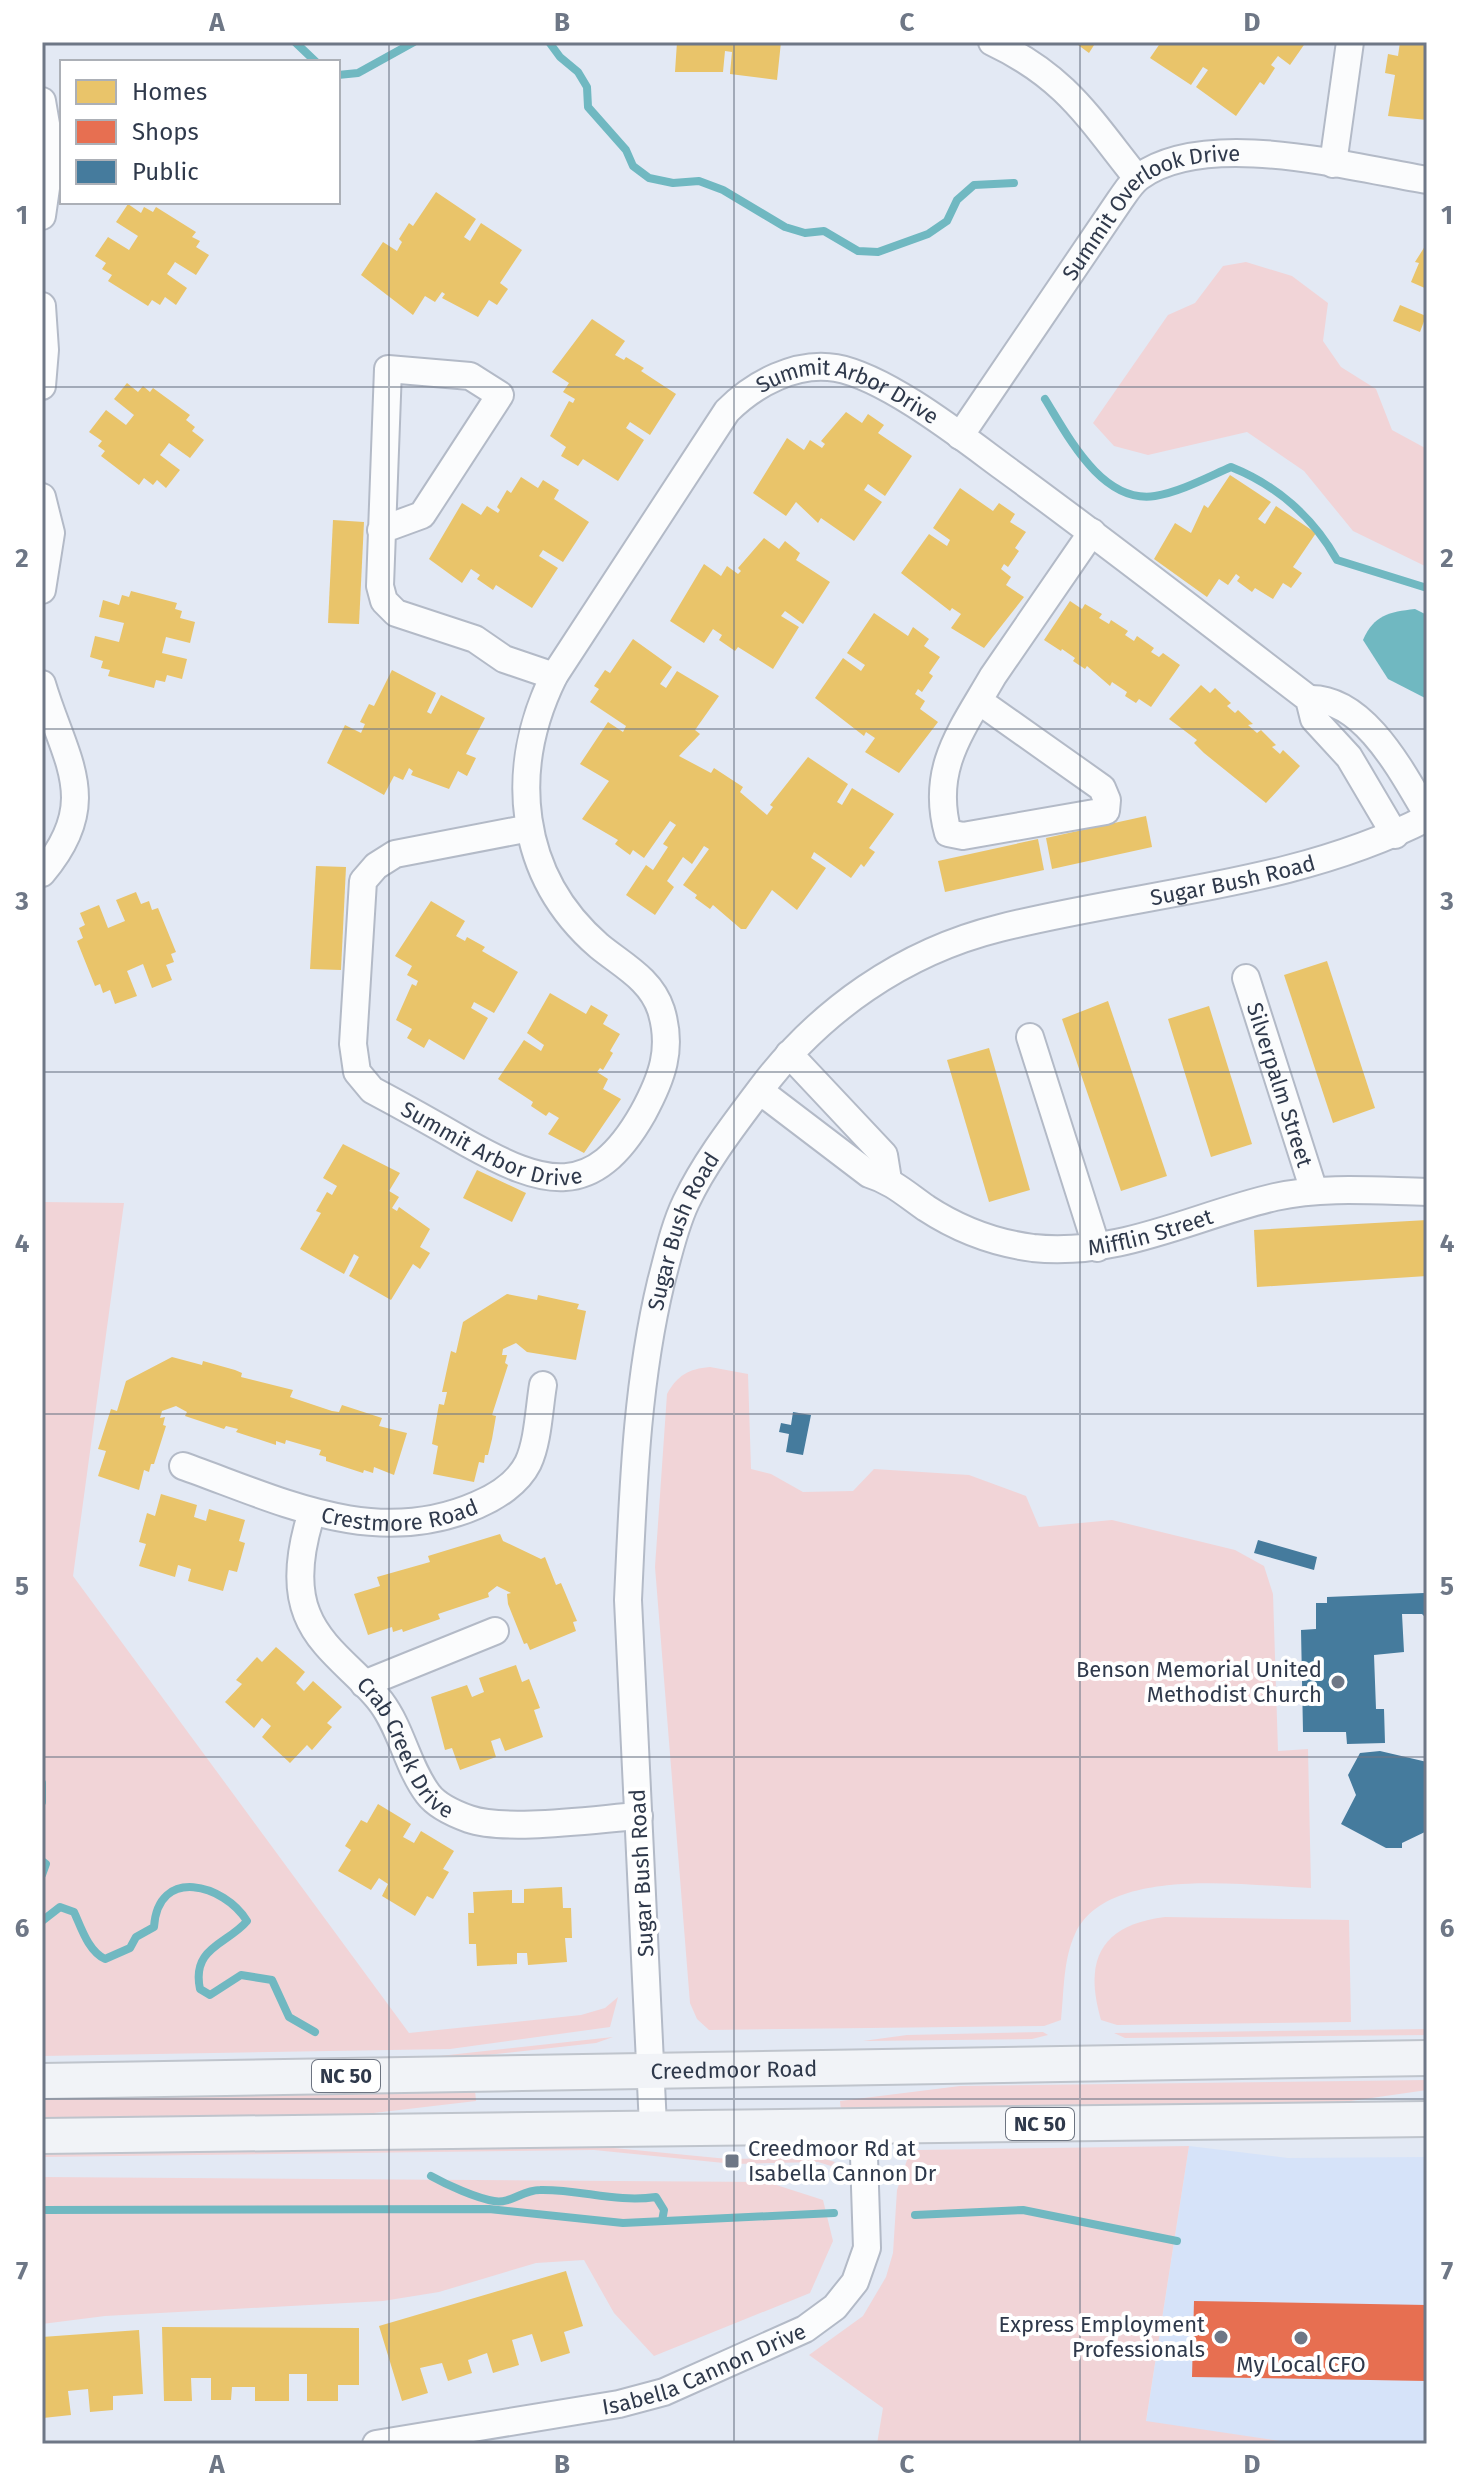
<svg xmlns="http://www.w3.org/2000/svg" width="1469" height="2486" viewBox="0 0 1469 2486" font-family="'Fira Sans',sans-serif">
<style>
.built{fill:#d6e3f9}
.green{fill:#f1d4d7}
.water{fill:#70b8c1}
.homes{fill:#e9c46a}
.shops{fill:#e76f51}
.public{fill:#457b9d}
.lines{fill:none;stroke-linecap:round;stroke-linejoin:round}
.stream{stroke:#70b8c1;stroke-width:8}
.minor-casing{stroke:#b3bac7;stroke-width:30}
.major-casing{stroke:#bfc4cc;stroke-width:38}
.minor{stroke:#fbfcfd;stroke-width:26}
.major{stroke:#f1f3f7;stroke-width:34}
.grid{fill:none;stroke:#6e7786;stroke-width:2;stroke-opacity:0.55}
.poi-dot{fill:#6e7786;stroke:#fff;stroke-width:3}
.labels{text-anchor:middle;stroke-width:8;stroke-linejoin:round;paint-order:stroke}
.shield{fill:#fff;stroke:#6d7481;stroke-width:2}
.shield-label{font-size:20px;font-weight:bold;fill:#2f394b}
.street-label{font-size:22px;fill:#2f394b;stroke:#fff}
.poi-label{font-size:22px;fill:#2f394b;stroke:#fff;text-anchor:end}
.neatline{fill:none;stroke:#6e7786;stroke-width:3}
.grid-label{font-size:26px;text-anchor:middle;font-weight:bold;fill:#6e7786}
</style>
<rect width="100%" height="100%" fill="#e3e9f4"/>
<path class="built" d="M1189,2146L1288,2158L1427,2157V2444H1300L1146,2422Z"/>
<g class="green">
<path d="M1246,262L1292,276L1328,303L1323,341L1341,367L1376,389L1392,430L1427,449V567L1353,531L1304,471L1247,432L1148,455L1114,446L1093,423L1168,315L1195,303L1223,266Z"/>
<path d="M42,1202L124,1203L73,1576L409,2033L581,2015L605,2008L618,1997L610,2027L450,2049L42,2056Z"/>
<path d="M710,1367L748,1374L751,1469L771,1474L803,1492L853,1491L874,1469L969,1475L1026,1496L1039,1527L1112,1520L1235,1550L1264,1566L1273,1594L1278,1751L1308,1749L1311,1888C1248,1886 1107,1864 1075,1934C1063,1960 1064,1992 1061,2020L1044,2026L709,2030L697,2019L690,2003L655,1567L667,1394C678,1375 688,1369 710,1367Z"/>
<path d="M1165,1917L1349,1920L1351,2022L1117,2025L1101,2020C1083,1958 1102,1925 1165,1917Z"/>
<path d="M1427,2029V2035L1125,2038L1114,2033Z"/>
<path d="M1043,2032L1048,2035L1032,2039L863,2041L907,2035Z"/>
<path d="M613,2037L596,2043L451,2059L403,2060Z"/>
<path d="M1427,2080V2090L1323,2105L841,2111L840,2101L960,2086Z"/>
<path d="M475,2090L476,2101L348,2116L42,2121V2096Z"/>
<path d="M593,2146L728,2159L821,2158L835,2162L831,2166L818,2162L734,2164L594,2150L42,2157V2152Z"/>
<path d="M1189,2146L1146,2421L1300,2444H877L883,2408L809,2355L863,2316L886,2277L893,2253L897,2190L909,2154L918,2150Z"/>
<path d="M42,2177L767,2182L823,2200L833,2241L810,2293L654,2356L614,2313L584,2260L536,2263L439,2292L383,2301L105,2316L42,2324Z"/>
</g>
<path class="water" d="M1415,609L1427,615V699L1388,679L1363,640C1374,615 1389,612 1415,609Z"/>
<g class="homes">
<path d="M677,42H781L777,80L730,74L732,52L725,51L723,72H675Z"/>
<path d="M1074,42H1096L1089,53Z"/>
<path d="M1161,42H1306L1290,65L1278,56L1271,65L1275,68L1264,85L1260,82L1236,116L1196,87L1208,70L1203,67L1191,85L1150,58Z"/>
<path d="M1400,42H1427V120L1388,116L1395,75L1385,73L1388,54L1398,56Z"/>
<path d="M436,192L476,219L464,237L470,241L481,223L522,250L500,283L508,289L497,305L489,300L478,317L442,298L445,294L442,292L435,302L425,296L413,315L361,275L383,242L397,251L402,242L399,239L409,223L413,226Z"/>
<path d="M128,204L141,213L144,207L153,212L156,207L196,232L192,237L200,241L196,247L209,255L196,275L175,262L167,274L187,288L176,305L165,297L160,305L152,300L148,306L108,281L112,275L102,269L106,263L95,256L108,237L129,250L138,236L116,222Z"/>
<path d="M1427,243V289L1411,282L1419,263L1415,262Z"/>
<path d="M1400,305L1426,316L1420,332L1393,321Z"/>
<path d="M592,319L625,341L615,355L624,360L626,357L644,368L641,371L676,394L650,435L630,422L626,428L644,440L618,481L583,459L578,466L561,456L566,447L550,436L569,401L573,403L575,399L563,392L569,383L552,372Z"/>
<path d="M127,383L138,392L143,386L150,392L153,388L190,415L186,420L195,427L192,431L204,440L190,458L169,443L160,455L180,470L166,488L157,480L153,485L144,478L139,485L101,456L105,451L98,446L102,441L89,432L106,410L126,425L134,415L114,399Z"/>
<path d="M846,412L862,423L868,414L884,425L878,433L912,456L885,496L868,484L864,490L882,502L854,541L821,518L818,523L796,502L786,516L753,493L787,438L804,450L810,440L822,448L825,444L821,441Z"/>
<path d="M1230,475L1271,502L1258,519L1265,524L1276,506L1316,533L1293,567L1302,573L1291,588L1283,583L1273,599L1255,588L1252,592L1237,581L1240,577L1236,574L1228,585L1219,579L1207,597L1154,559L1175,523L1191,533L1204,505L1208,508Z"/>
<path d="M521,477L538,488L543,480L559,490L554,499L589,522L563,562L543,550L539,556L558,568L532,608L496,585L493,590L477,579L480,575L471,569L462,583L429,559L462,503L481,515L487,506L498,513L500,510L497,507L507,490L511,493Z"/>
<path d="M960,488L993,511L999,503L1015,514L1010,522L1026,532L1015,548L1019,551L1008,567L1004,564L1001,569L1011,577L1006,585L1024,597L984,648L951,628L961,614L952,608L950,611L901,573L929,534L947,546L950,540L933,528Z"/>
<path d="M333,520L364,522L359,624L328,623Z"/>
<path d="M764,538L779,549L785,541L800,553L796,560L830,582L803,624L785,611L781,616L799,627L773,669L738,647L735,651L719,640L722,635L713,629L704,643L670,621L704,564L721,576L727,566L738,574L741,571L738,568Z"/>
<path d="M131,591L177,603L175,609L182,611L180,618L195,622L190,643L166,637L162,653L187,659L182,679L167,675L165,682L156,680L154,688L108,676L110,670L101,668L103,661L90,657L95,636L119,642L124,623L99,617L103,600L119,605L122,595L129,597Z"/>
<path d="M1070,601L1082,609L1085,604L1102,614L1099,618L1109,624L1111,620L1128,631L1125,635L1134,641L1137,636L1154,648L1151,652L1159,657L1163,653L1180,665L1151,707L1139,699L1136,703L1125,696L1127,692L1112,682L1110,686L1087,666L1085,669L1073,661L1075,658L1062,649L1061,651L1044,640Z"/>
<path d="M874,613L908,636L913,627L929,639L924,646L940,657L929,673L933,676L922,692L918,689L915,694L925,701L920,709L938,722L899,773L865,752L875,738L866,732L864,736L815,698L843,658L861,671L865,665L847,653Z"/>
<path d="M633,639L672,667L660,684L666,688L677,671L719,696L695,730L700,734L679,756L711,773L714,768L743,787L740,792L767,815L773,807L770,805L808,757L848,784L837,802L842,805L852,788L894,814L869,848L875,852L864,867L861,864L851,878L814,852L811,858L826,868L797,910L772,890L746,929H741L713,905L710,909L695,898L697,895L683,885L709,849L704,846L692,864L683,857L667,881L674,887L655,915L626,895L646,865L653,870L668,847L663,844L676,825L670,821L644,858L633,850L630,855L615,844L618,840L582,819L609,781L580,764L608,722L623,732L626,726L590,702L599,689L594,686L605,670L610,673Z"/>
<path d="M392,670L436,693L427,712L431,714L441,695L485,718L466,754L476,758L467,776L458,771L449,789L411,775L413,771L409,768L403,780L394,776L384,795L327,763L345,725L361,733L365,724L360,722L369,704L374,706Z"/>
<path d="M1201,685L1210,693L1215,688L1231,703L1227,706L1235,713L1238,710L1253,724L1248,725L1257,733L1261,730L1276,745L1272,747L1280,754L1283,750L1300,766L1266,803L1204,753L1194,743L1197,740L1169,719Z"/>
<path d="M1146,816L1152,847L1052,869L1046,838Z"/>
<path d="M1038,839L1044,870L945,892L938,861Z"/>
<path d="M316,866L346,867L341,970L310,969Z"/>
<path d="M136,892L141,904L149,901L152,910L158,908L176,952L171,954L174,962L166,965L172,980L152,988L143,964L127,971L137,996L115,1004L110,990L103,993L100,984L95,986L77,941L83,938L79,928L85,925L80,913L99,905L108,928L125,921L116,900Z"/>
<path d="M431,901L465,921L456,936L465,941L467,937L485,947L482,951L518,972L494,1013L474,1002L471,1008L488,1018L464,1060L429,1039L424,1048L407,1038L412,1029L396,1020L412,984L416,986L418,981L407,975L412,966L395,956Z"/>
<path d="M1327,961L1375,1108L1333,1123L1284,975Z"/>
<path d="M550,993L586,1014L591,1005L608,1015L603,1024L620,1034L610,1051L613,1053L603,1070L600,1068L597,1072L608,1079L603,1089L621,1099L584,1153L548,1134L559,1118L549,1112L546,1116L531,1106L533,1102L498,1079L524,1040L541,1051L544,1045L527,1033Z"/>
<path d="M1108,1001L1167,1176L1121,1191L1062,1019Z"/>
<path d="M1209,1006L1252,1144L1211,1157L1168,1019Z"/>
<path d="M989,1048L1030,1190L989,1202L947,1060Z"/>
<path d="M343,1144L400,1173L389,1191L399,1197L392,1208L397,1211L399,1207L430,1229L420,1247L430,1253L420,1269L413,1264L391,1300L349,1276L359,1257L354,1254L344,1274L300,1249L321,1213L316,1211L327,1192L332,1195L337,1186L323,1178Z"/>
<path d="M477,1170L526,1193L512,1222L463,1198Z"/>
<path d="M1427,1220V1276L1257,1287L1254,1230Z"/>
<path d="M507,1294L537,1300L538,1295L579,1304L577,1309L586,1311L576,1360L527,1352L516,1343L503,1349L502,1355H507L505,1363L508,1365L492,1415L496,1416L492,1439L488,1455H485L484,1463L479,1462L474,1482L433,1474L438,1446L432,1444L439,1404L444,1405L447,1392H442L451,1351L456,1353L463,1322Z"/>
<path d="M172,1357L202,1365L203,1361L235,1370L242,1373L241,1377L293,1390L290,1397L332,1411L339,1412L342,1405L382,1418L379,1426L407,1433L394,1475L374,1467L373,1473L364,1470L363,1473L326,1461V1457L319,1455L321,1450L286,1440L285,1444L276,1441V1445L236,1432L238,1429L226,1426L224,1429L185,1416L187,1412L176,1406L162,1411L160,1418L165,1417L163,1425L166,1426L154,1464H151L149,1472L144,1470L139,1490L98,1476L106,1451L98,1449L111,1409L117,1411L126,1381Z"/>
<path d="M161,1494L197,1505L194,1517L206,1521L209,1509L245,1520L239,1541L245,1543L237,1572L229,1570L223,1591L188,1581L191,1569L178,1565L175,1577L139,1566L146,1544L139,1542L147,1513L155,1516Z"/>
<path d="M500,1534L503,1541L541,1559L545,1557L556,1585L561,1583L577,1621L573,1622L576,1631L530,1650L527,1643L524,1644L508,1604L507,1594L511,1593L497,1586L488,1593L489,1597L438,1614L440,1619L403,1632L402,1629L393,1632L392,1627L368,1635L354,1594L380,1586L377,1577L430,1562L428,1556Z"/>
<path d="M276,1647L305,1672L296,1683L304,1691L313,1681L342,1707L327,1723L332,1727L312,1750L307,1745L290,1763L262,1737L271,1726L262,1718L254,1728L225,1702L242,1684L236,1680L257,1657L262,1662Z"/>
<path d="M516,1665L522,1682L529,1679L540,1708L534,1710L543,1737L505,1751L500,1738L491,1741L496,1757L460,1770L452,1748L445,1750L431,1697L467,1685L472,1697L484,1692L479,1678Z"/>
<path d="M378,1804L411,1824L403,1837L414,1843L421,1831L454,1851L443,1869L449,1872L433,1899L427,1896L415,1916L382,1896L388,1884L379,1878L371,1890L338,1871L351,1850L345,1846L361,1820L367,1823Z"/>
<path d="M562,1887L563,1908H571L572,1938H565L567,1962L528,1965L527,1953H517V1964L477,1966L476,1944H469L468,1913H474L473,1892L512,1890V1903H524V1889Z"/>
<path d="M566,2271L583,2326L564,2332L570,2353L541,2362L532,2334L512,2340L519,2365L493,2373L487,2353L468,2360L472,2373L448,2381L442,2363L420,2368L428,2393L402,2401L379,2326Z"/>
<path d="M162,2327L359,2328V2385H338V2401H307V2374H289V2401H255V2387H232L231,2400H211V2378H191L192,2401H164Z"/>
<path d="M139,2330L143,2394L113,2396V2410L90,2412L88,2389L68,2391L71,2415L43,2418L42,2337Z"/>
</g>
<path class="shops" d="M1194,2301L1427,2305V2381L1192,2377Z"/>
<g class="public">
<path d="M793,1412L811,1415L803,1455L786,1452L789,1434L779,1432L781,1423L791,1425Z"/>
<path d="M1258,1540L1317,1557L1314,1570L1254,1553Z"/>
<path d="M1424,1593L1427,1596V1619L1422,1614H1402L1404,1652L1374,1655L1376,1709H1384L1385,1743L1347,1744L1346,1732H1303L1301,1630L1316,1629V1603H1327V1597Z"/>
<path d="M1380,1751L1427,1762V1831L1402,1843V1848H1386L1341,1824L1356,1795L1348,1775L1360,1753Z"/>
</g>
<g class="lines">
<g class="stream">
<path d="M295,42L316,62"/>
<path d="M549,42L560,57L578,72L587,87L588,107L626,150L633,166L649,178L673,183L699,181L723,190L785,227L805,233L824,231L858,251L878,252L928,234L947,221L957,200L974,185L1014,183"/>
<path d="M338,75L358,73L414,42"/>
<path d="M1045,399C1068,436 1102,504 1155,496C1180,492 1208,477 1231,467C1276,485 1313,517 1337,560L1427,588"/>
<path d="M42,1783V1802"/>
<path d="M42,1861L46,1864L42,1875"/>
<path d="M42,1921L60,1907L74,1912C81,1927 88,1951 105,1959L130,1948L136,1937L154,1927C158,1866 224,1884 247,1921C228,1944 191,1947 200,1989L210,1995L241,1975L272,1980L289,2017L315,2032"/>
<path d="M431,2176C447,2185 476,2198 494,2201C511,2204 522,2190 540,2190C580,2189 616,2203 656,2197L664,2210L662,2221"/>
<path d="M42,2210L489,2209L623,2223L834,2213"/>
<path d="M915,2215L1023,2210L1177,2241"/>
</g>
<defs>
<g id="minor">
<path d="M992,42C1066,77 1088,117 1137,178"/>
<path d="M42,101L51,153L42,216"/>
<path d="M1333,164L1350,42"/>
<path d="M42,306L45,350L42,386"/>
<path id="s1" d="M960,436L1120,200C1125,193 1131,183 1139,177C1206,128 1349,167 1427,180"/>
<path d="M42,497L51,533L42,590"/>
<path d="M381,530L422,515L500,395L470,376L388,369L380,586L384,601L396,613L475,639L504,659L554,676"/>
<path d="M42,684C65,761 103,801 42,873"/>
<path d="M1309,699C1364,697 1402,772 1427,814"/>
<path d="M979,701L1102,788L1107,800L1106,811L963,836L948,833C930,768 962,730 993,676L1092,532"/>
<path id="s2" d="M530,828L395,854L376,866L363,881L353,1044L357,1072L372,1090C404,1107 436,1125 467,1143C544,1186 593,1201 643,1113C662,1078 673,1049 661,1010C651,979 622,965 599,946C517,875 508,769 554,676L727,411C754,384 796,361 836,368C886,377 961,436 1003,467C1106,542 1207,621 1309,699L1314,719L1349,757L1395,835"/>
<path id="s3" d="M1246,978L1314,1191"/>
<path d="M1030,1037L1097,1248"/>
<path d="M789,1054L884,1155L888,1180"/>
<path id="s4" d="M760,1091L869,1174C892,1181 906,1194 926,1208C958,1229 995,1243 1033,1248C1120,1257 1193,1216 1275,1197C1325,1186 1377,1191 1427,1192"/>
<path id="s5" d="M183,1466C279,1500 375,1550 477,1505C496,1497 518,1483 528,1463C538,1442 539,1409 543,1385"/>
<path id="s6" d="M312,1512C302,1543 294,1582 307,1614C321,1650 358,1672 381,1702C402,1730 407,1766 428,1794C437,1806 455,1814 469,1819C506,1832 596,1819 639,1816"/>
<path d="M364,1684L495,1631"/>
<path id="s7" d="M653,2126L628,1600C633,1493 636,1386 661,1282C668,1256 674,1227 686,1202C705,1162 733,1126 760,1090C819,1011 903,952 1000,928C1143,892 1294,886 1427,818"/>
<path id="s8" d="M376,2444L619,2404L664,2392L805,2329L835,2307L855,2282L867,2248L863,2126"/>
</g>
<g id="major">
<path id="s9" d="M42,2081L1427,2058"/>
<path d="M42,2136L1427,2119"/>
</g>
</defs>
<use href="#minor" class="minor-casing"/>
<use href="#major" class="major-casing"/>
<use href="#minor" class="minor"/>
<use href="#major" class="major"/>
</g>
<path class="grid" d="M389,42V2444M734,42V2444M1080,42V2444M42,387H1427M42,729H1427M42,1072H1427M42,1414H1427M42,1757H1427M42,2099H1427"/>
<g class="poi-dot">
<circle cx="1338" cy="1682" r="8"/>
<rect x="724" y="2153" width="16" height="16" rx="4"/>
<circle cx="1221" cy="2337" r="8"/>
<circle cx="1301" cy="2338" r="8"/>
</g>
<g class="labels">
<g class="shield">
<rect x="312" y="2060" width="68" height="32" rx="6"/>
<rect x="1006" y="2108" width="68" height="32" rx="6"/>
</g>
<g class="shield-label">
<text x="346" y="2083">NC 50</text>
<text x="1040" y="2131">NC 50</text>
</g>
<g class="street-label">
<text dy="8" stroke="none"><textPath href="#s1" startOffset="306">Summit Overlook Drive</textPath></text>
<text dy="8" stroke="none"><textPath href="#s2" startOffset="1662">Summit Arbor Drive</textPath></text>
<text dy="8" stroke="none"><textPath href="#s7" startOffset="1598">Sugar Bush Road</textPath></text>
<text dy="8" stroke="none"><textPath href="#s3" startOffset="112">Silverpalm Street</textPath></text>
<text dy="8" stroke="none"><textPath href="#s2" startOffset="528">Summit Arbor Drive</textPath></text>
<text dy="8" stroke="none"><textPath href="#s4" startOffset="438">Mifflin Street</textPath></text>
<text dy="8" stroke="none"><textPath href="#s7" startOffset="902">Sugar Bush Road</textPath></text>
<text dy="8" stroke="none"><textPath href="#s5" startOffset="226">Crestmore Road</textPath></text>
<text dy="8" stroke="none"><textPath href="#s6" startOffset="272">Crab Creek Drive</textPath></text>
<text transform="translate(641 1873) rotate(-93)" y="8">Sugar Bush Road</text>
<text dy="8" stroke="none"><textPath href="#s9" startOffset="692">Creedmoor Road</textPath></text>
<text dy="8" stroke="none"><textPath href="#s8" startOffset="338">Isabella Cannon Drive</textPath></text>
</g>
<g class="poi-label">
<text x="1322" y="1677">Benson Memorial United<tspan x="1322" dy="25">Methodist Church</tspan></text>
<text x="748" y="2156" text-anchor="start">Creedmoor Rd at<tspan x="748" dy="25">Isabella Cannon Dr</tspan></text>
<text x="1205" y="2332">Express Employment<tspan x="1205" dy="25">Professionals</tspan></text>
<text x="1301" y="2372" text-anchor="middle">My Local CFO</text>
</g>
</g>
<rect width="1469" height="2486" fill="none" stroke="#ffffff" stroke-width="88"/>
<rect x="60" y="60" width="280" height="144" fill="#ffffff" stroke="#acb0b7" stroke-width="2"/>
<rect x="76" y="80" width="40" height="24" fill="#e9c46a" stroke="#acb0b7" stroke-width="2"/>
<text x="132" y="100" font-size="24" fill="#2f394b">Homes</text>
<rect x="76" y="120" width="40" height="24" fill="#e76f51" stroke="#acb0b7" stroke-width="2"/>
<text x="132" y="140" font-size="24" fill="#2f394b">Shops</text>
<rect x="76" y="160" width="40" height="24" fill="#457b9d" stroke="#acb0b7" stroke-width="2"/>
<text x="132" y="180" font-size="24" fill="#2f394b">Public</text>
<rect x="44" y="44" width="1381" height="2398" class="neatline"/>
<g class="grid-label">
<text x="217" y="31">A</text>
<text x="562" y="31">B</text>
<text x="907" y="31">C</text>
<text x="1252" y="31">D</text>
<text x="22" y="224">1</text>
<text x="1447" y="224">1</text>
<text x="22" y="567">2</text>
<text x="1447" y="567">2</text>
<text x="22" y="910">3</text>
<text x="1447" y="910">3</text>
<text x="22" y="1252">4</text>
<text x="1447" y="1252">4</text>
<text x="22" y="1595">5</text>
<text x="1447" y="1595">5</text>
<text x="22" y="1937">6</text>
<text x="1447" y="1937">6</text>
<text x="22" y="2280">7</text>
<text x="1447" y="2280">7</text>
<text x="217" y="2473">A</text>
<text x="562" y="2473">B</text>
<text x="907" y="2473">C</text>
<text x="1252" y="2473">D</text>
</g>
</svg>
